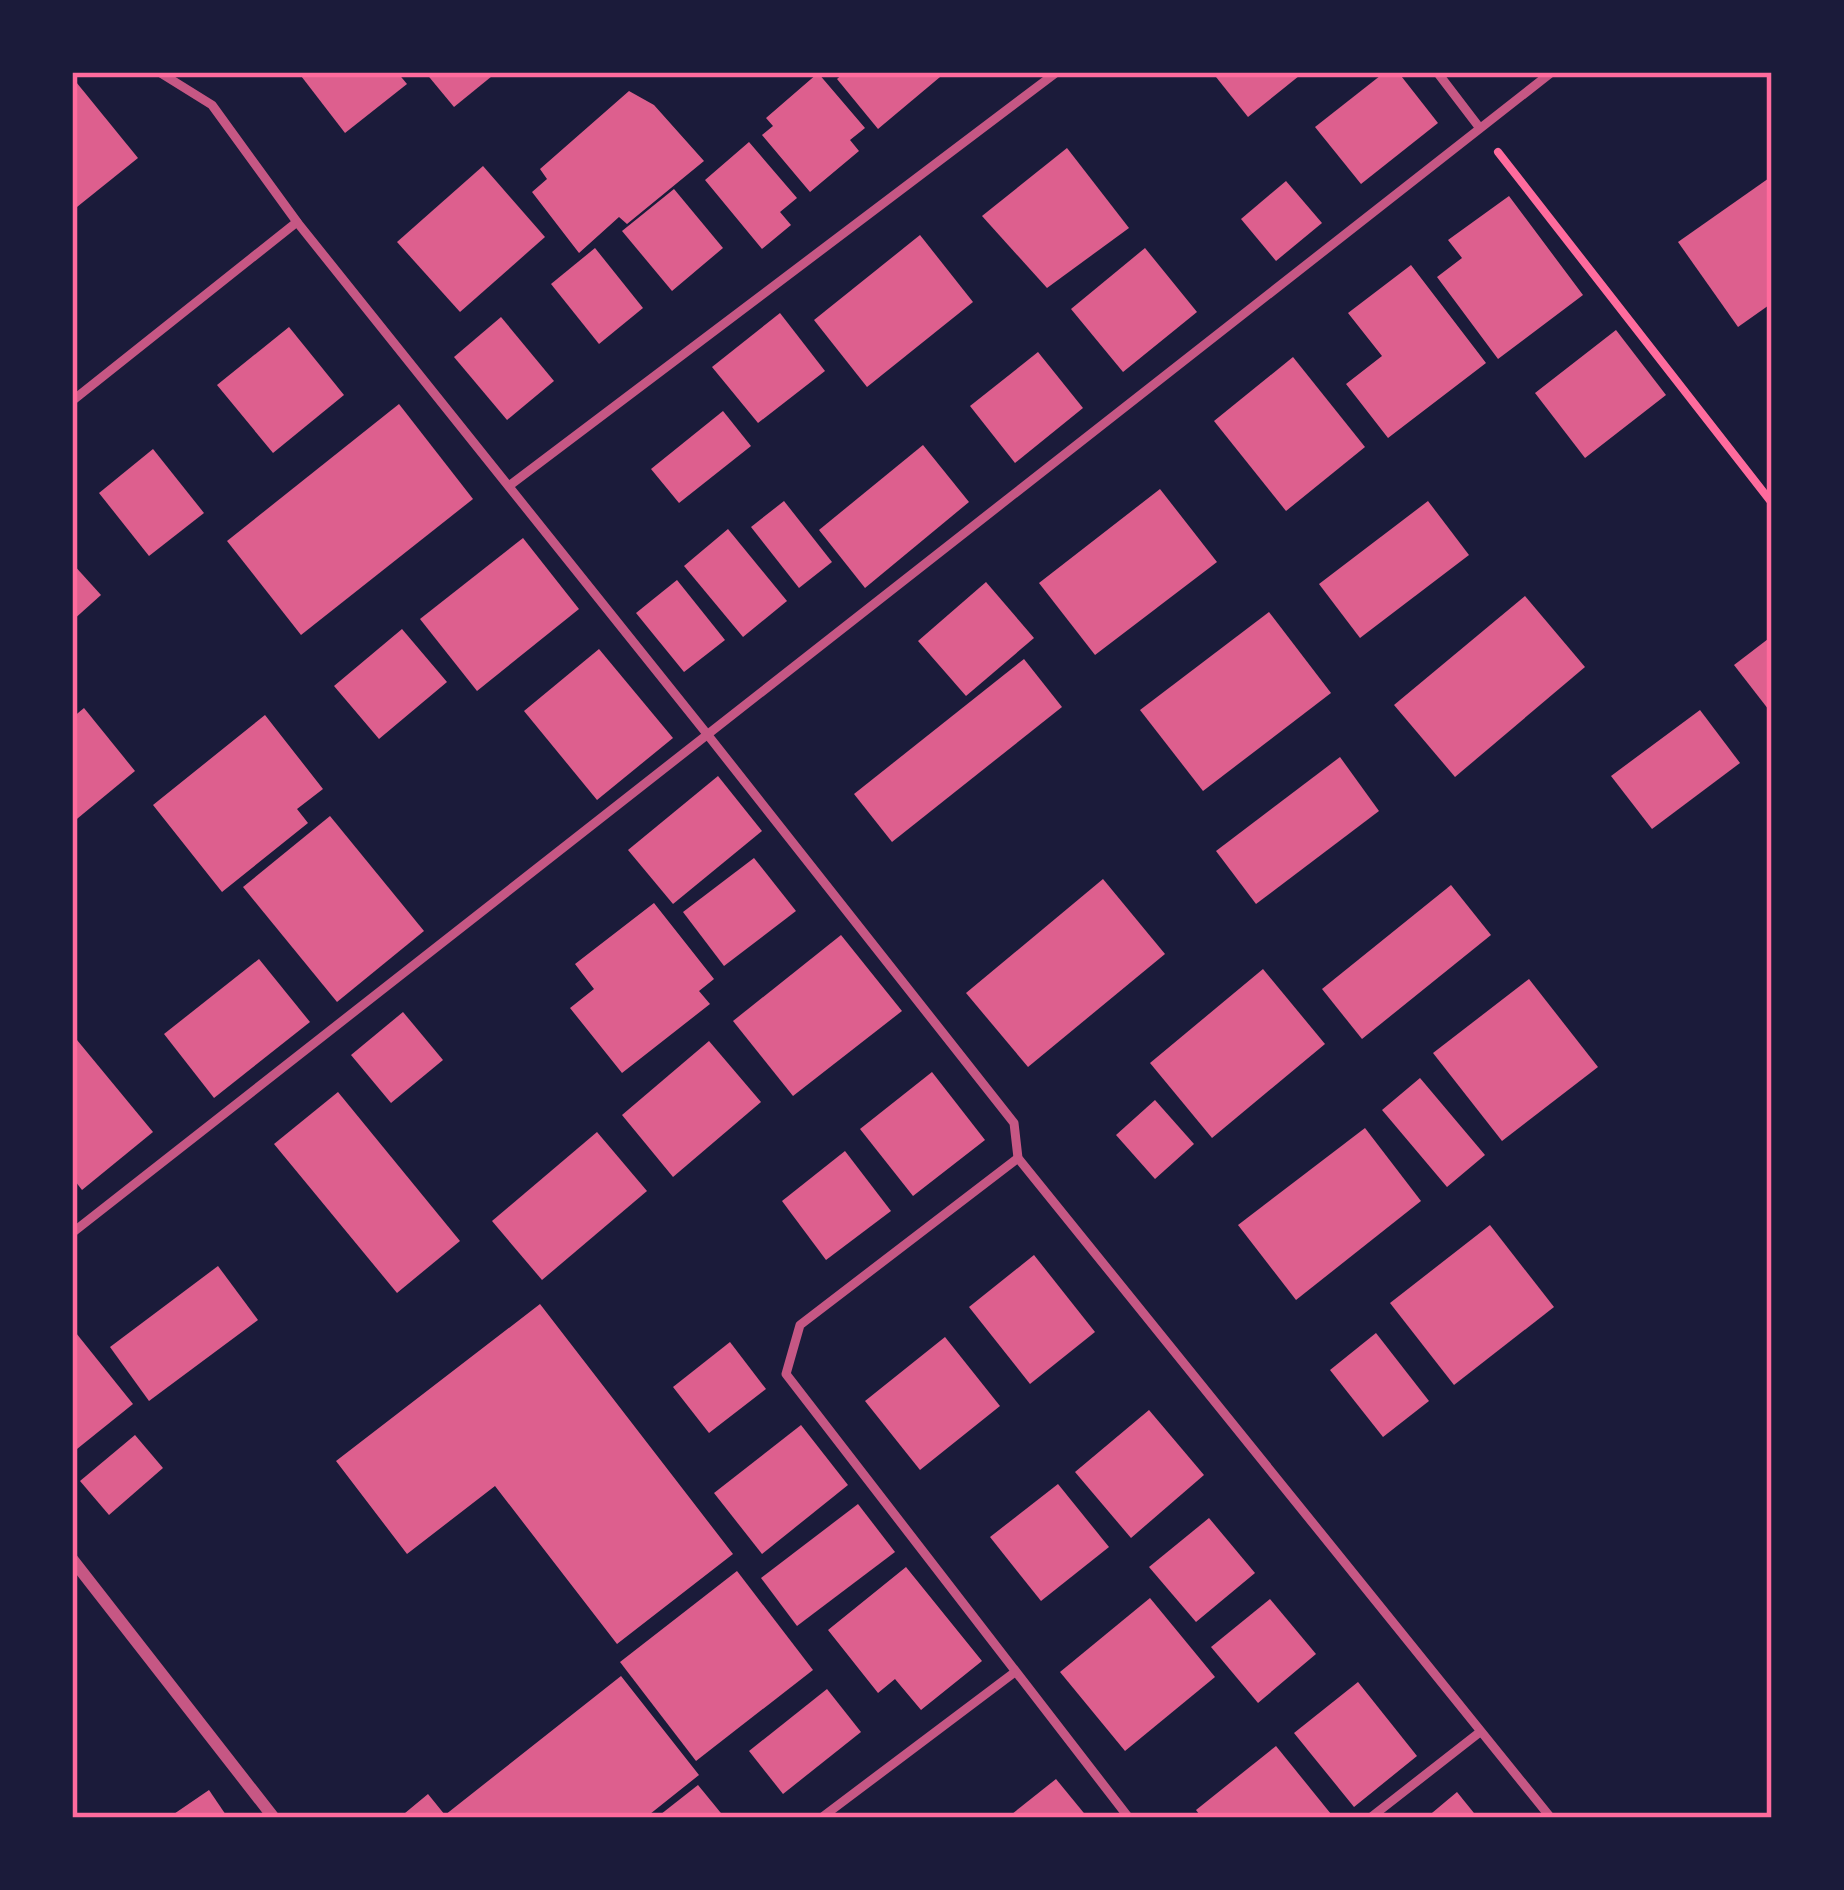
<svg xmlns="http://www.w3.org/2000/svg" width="1844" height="1890" viewBox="0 0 1844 1890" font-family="'PT Sans',sans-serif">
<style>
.building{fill:#dd5f8e}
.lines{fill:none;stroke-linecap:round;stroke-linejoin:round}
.path{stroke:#ff6b9d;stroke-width:8}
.service{stroke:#c65784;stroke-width:9}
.minor{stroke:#c65784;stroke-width:12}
.neatline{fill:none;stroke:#ff6b9d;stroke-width:4.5}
</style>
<rect width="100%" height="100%" fill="#1b1b3a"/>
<g class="building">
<path d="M298,72H397L407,84L345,133Z"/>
<path d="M425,72H497L454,107Z"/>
<path d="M845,72H946L878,129L837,79Z"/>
<path d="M1212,72H1304L1248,117Z"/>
<path d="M1385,72H1398L1438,123L1361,184L1315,127Z"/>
<path d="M818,73L865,128L850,140L859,151L810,192L762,135L773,126L766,118Z"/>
<path d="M72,77L138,158L72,211Z"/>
<path d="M629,91L654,105L704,161L627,224L619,217L579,253L532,192L547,179L540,169Z"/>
<path d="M749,142L797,198L780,212L791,225L762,249L705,180Z"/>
<path d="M1067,148L1129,228L1047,288L982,216Z"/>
<path d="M483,166L545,237L460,312L397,242Z"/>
<path d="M1772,176V303L1738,327L1678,242Z"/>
<path d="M1286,181L1322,223L1276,261L1241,219Z"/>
<path d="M674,189L723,248L672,291L622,231Z"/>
<path d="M1509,196L1583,295L1498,359L1437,277L1462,258L1448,240Z"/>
<path d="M920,235L973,302L867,387L814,320Z"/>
<path d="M595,248L643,308L599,344L551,284Z"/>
<path d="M1145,248L1197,312L1123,372L1071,309Z"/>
<path d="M1411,265L1486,363L1388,438L1346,384L1382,356L1348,313Z"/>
<path d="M780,313L825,371L758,423L712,367Z"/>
<path d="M501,317L554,381L507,420L454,357Z"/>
<path d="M289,327L344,395L273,453L217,385Z"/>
<path d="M1616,330L1666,395L1585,458L1535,393Z"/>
<path d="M1038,352L1083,408L1015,463L970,406Z"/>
<path d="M1293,357L1365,447L1286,511L1214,421Z"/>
<path d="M399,404L473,499L301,635L227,541Z"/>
<path d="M723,411L751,446L679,503L651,469Z"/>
<path d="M923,445L969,502L865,588L819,530Z"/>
<path d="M153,449L204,513L149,556L99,493Z"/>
<path d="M1160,489L1217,562L1095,655L1039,583Z"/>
<path d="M784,501L832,562L799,588L751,527Z"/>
<path d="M1428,501L1469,555L1360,638L1319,584Z"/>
<path d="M728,529L787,601L743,637L684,566Z"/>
<path d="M523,538L579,609L477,691L420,619Z"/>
<path d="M72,563L101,595L72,621Z"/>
<path d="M677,580L725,640L684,672L636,613Z"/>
<path d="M986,582L1034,638L966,696L918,641Z"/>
<path d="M1525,596L1585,667L1455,777L1394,705Z"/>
<path d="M1269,612L1331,693L1203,791L1140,710Z"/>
<path d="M402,629L447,682L379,739L334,686Z"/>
<path d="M1772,636V714L1734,665Z"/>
<path d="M599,649L673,738L597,800L524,711Z"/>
<path d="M1024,659L1062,707L892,842L854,794Z"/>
<path d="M84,708L135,771L72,823V718Z"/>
<path d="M1700,710L1740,763L1652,829L1611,776Z"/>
<path d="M265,715L323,789L297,809L308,823L222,892L153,805Z"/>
<path d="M1340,757L1379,811L1256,904L1216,851Z"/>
<path d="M718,776L762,831L673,904L628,850Z"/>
<path d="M330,816L424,931L337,1002L243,887Z"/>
<path d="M754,858L796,911L724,966L683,912Z"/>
<path d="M1103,879L1165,954L1028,1067L966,993Z"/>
<path d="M1451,885L1491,935L1362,1039L1322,989Z"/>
<path d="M654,903L714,979L699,991L710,1004L622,1073L570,1008L594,989L575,964Z"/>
<path d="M841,935L902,1011L793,1096L733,1021Z"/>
<path d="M259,959L310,1022L214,1098L164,1034Z"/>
<path d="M1263,969L1325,1044L1212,1138L1150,1063Z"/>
<path d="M1529,979L1598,1067L1502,1141L1433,1053Z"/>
<path d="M403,1012L443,1060L391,1103L351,1055Z"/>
<path d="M77,1040L153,1132L82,1190L72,1177V1044Z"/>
<path d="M709,1041L761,1102L673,1177L622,1115Z"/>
<path d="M932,1072L985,1140L913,1196L860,1129Z"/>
<path d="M1420,1078L1485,1155L1447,1187L1382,1110Z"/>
<path d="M338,1092L460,1241L397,1293L274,1144Z"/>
<path d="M1155,1100L1194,1144L1155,1179L1116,1135Z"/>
<path d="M1365,1128L1421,1201L1296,1300L1238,1225Z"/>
<path d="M597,1132L647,1191L542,1280L492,1221Z"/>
<path d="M845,1151L891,1211L826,1260L782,1201Z"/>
<path d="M1490,1225L1554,1307L1454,1385L1390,1303Z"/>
<path d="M1034,1255L1095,1332L1030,1384L969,1307Z"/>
<path d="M218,1266L258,1320L149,1401L110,1347Z"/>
<path d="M540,1304L733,1554L617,1644L495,1486L407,1554L336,1461Z"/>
<path d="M72,1328L133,1404L72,1453Z"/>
<path d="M1376,1333L1429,1401L1383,1437L1330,1370Z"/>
<path d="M945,1337L1000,1406L920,1470L865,1401Z"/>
<path d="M730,1342L766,1389L709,1433L673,1387Z"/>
<path d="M1149,1410L1204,1475L1131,1538L1075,1472Z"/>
<path d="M801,1425L848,1485L762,1554L714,1493Z"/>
<path d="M135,1435L163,1468L109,1515L80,1481Z"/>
<path d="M1058,1484L1109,1547L1041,1601L990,1537Z"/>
<path d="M858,1504L895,1552L797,1626L761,1578Z"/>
<path d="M1209,1518L1255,1573L1196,1622L1149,1567Z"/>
<path d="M906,1567L982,1661L921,1710L895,1679L878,1693L828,1630Z"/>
<path d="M737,1571L813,1670L696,1761L620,1662Z"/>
<path d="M1150,1598L1215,1677L1125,1751L1060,1672Z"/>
<path d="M1270,1599L1316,1654L1258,1703L1211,1647Z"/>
<path d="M621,1676L699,1775L645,1818H399L428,1794L445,1815Z"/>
<path d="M1358,1682L1417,1756L1354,1807L1294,1733Z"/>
<path d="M827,1689L861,1732L783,1794L749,1751Z"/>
<path d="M1276,1746L1331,1814L1326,1818H1202L1196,1810Z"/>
<path d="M1056,1779L1088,1818H1007Z"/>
<path d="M698,1785L725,1818H656Z"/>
<path d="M209,1790L228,1818H168Z"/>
<path d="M1457,1792L1478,1818H1426Z"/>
</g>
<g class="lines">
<path class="path" d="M1498,152L1772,503"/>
<g class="service">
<path d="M159,72L212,105L297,222L707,734L1014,1123L1018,1158L1551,1818"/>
<path d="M1437,72L1479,127"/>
<path d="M72,401L297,222"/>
<path d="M509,486L1057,72"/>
<path d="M1018,1158L800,1325L786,1374L1129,1818"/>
<path d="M72,1233L1552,72"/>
<path d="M821,1818L1015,1672"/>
<path d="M1370,1818L1480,1732"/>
</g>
<path class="minor" d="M72,1559L274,1818"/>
</g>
<rect width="1844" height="1890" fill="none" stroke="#1b1b3a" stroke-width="150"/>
<rect x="75" y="75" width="1694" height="1740" class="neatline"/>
</svg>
